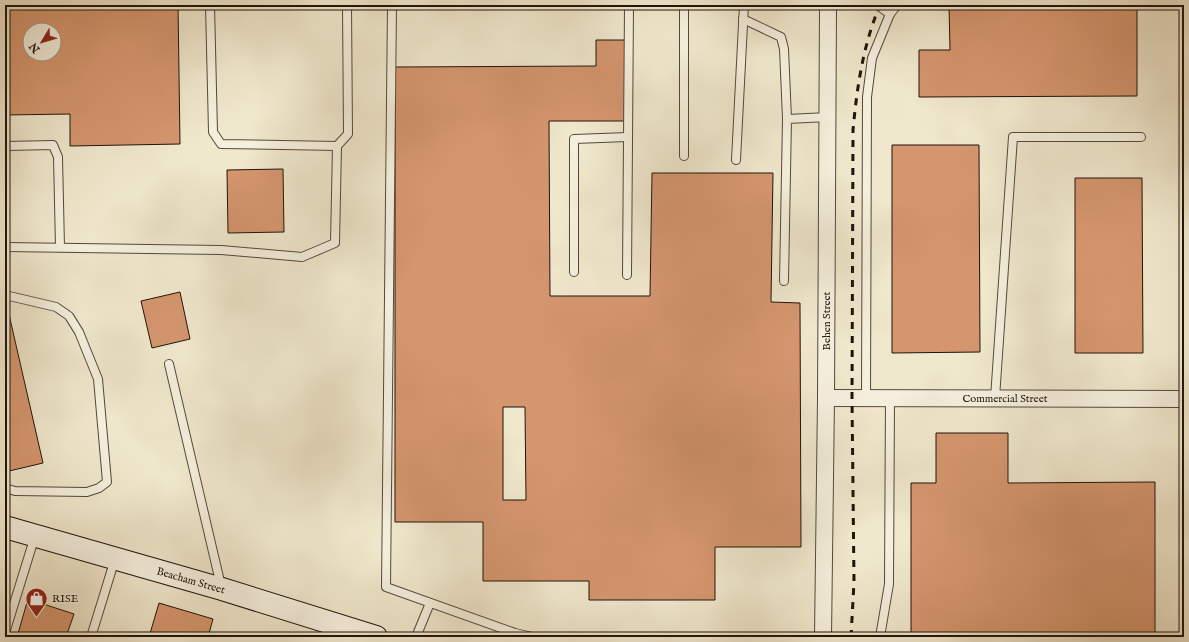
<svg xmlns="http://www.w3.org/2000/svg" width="1189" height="642" viewBox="0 0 1189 642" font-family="'IM FELL English',serif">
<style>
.building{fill:#d5966f;stroke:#20130b;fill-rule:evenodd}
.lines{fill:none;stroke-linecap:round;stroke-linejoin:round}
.lane-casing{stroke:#54483c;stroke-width:10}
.street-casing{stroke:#54483c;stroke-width:18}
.secondary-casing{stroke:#20130b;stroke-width:24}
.lane{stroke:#f5f0de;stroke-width:8}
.street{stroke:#f5f0de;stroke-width:16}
.secondary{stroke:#f5f0de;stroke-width:22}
.rail{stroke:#20130b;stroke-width:3;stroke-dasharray:7 7;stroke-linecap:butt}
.labels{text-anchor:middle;stroke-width:3.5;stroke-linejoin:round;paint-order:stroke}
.street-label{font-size:11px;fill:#20130b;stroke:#f5f0de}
.poi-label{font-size:11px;fill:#20130b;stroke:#f5f0de;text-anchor:start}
</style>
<rect width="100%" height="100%" fill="#f0e8cd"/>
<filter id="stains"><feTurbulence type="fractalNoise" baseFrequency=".005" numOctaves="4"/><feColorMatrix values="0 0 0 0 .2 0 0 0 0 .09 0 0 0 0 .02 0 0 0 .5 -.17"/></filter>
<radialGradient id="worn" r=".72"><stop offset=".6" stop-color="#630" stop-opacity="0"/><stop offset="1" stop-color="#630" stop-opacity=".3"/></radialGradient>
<g class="building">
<path d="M5,5H178L180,144L70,146V114L5,115ZM30,30H54V54H30Z"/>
<path d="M949,5H1137V96L919,97V50H950Z"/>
<path d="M596,40H628L627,121H549L550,296H650L652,173H773L771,302L800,303L801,547H715V600H589V581H483V522H395V67L596,66ZM503,407H525L526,500H503Z"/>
<path d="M892,145H979L980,352L892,353Z"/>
<path d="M283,169L284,232L228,233L227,170Z"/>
<path d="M1075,178H1142L1143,353H1075Z"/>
<path d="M180,292L190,339L152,348L141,301Z"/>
<path d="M8,310L43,463L5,472V311Z"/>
<path d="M936,433H1008V483L1155,482V637H911V483H936Z"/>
<path d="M28,599L74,614L66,637H17Z"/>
<path d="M159,603L213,619L208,637H149Z"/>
</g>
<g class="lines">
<defs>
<g id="lane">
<path d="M392,5L386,587L515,633L532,637"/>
<path d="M877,5L890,14L897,5"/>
<path d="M743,19L781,37L784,49L787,119"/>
<path d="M5,146L53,145L58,157L60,247"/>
<path d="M337,146L348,134L347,5"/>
<path d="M684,156V5"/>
<path d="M736,160L744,5"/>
<path d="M5,247L221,250L302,257L335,243L337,146L221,144L213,132L210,5"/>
<path d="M574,272V139L628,137"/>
<path d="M627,275L629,5"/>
<path d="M784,281L787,119L828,117"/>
<path d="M5,295L56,307L69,316L79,332L98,379L107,482L99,488L87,492L15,491L5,488"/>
<path d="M169,364L221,586"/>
<path d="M866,398L867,97L872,58L890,14"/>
<path d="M995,398L1013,137H1141"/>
<path d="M5,633L35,536"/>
<path d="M91,637L115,559"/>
<path d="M416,637L430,603"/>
<path d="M880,637L889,584L890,398"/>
</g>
<g id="street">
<path d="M826,398L1184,399"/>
<path d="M823,637L826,398L828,5"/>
</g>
<path id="secondary" d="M5,527L222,589L376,637"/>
</defs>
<use href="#lane" class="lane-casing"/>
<use href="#street" class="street-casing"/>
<use href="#secondary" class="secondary-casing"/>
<use href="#lane" class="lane"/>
<use href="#street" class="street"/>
<use href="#secondary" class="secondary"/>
<path class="rail" d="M851,637L854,582L852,398L853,130C857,87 863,45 880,5"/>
</g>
<defs>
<symbol id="shop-pin" viewBox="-11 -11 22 30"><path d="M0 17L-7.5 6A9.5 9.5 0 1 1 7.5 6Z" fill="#8f2418" stroke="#f5f0de"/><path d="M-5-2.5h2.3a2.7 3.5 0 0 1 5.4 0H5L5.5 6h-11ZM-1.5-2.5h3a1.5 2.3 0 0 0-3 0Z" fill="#fff"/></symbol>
</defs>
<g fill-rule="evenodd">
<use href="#shop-pin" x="24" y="586" width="25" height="34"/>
</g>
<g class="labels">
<g class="street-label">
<text transform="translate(826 321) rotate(-90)" y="4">Behen Street</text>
<text x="1005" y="402">Commercial Street</text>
<text transform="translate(191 580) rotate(16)" y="4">Beacham Street</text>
</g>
<g class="poi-label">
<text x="52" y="602">RISE</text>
</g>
</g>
<rect width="1189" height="642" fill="none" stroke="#f0e8cd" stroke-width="20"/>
<rect x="6" y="6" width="1177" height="630" fill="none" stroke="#20130b" stroke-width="2"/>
<rect x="10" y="10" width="1169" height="622" fill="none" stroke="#20130b"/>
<g transform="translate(42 42) rotate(232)"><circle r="19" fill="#f5f0de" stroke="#a0988a"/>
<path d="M0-3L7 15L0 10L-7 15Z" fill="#8f2418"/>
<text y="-6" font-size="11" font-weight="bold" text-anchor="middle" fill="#20130b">N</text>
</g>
<rect width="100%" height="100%" filter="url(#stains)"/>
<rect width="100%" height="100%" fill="url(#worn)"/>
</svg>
